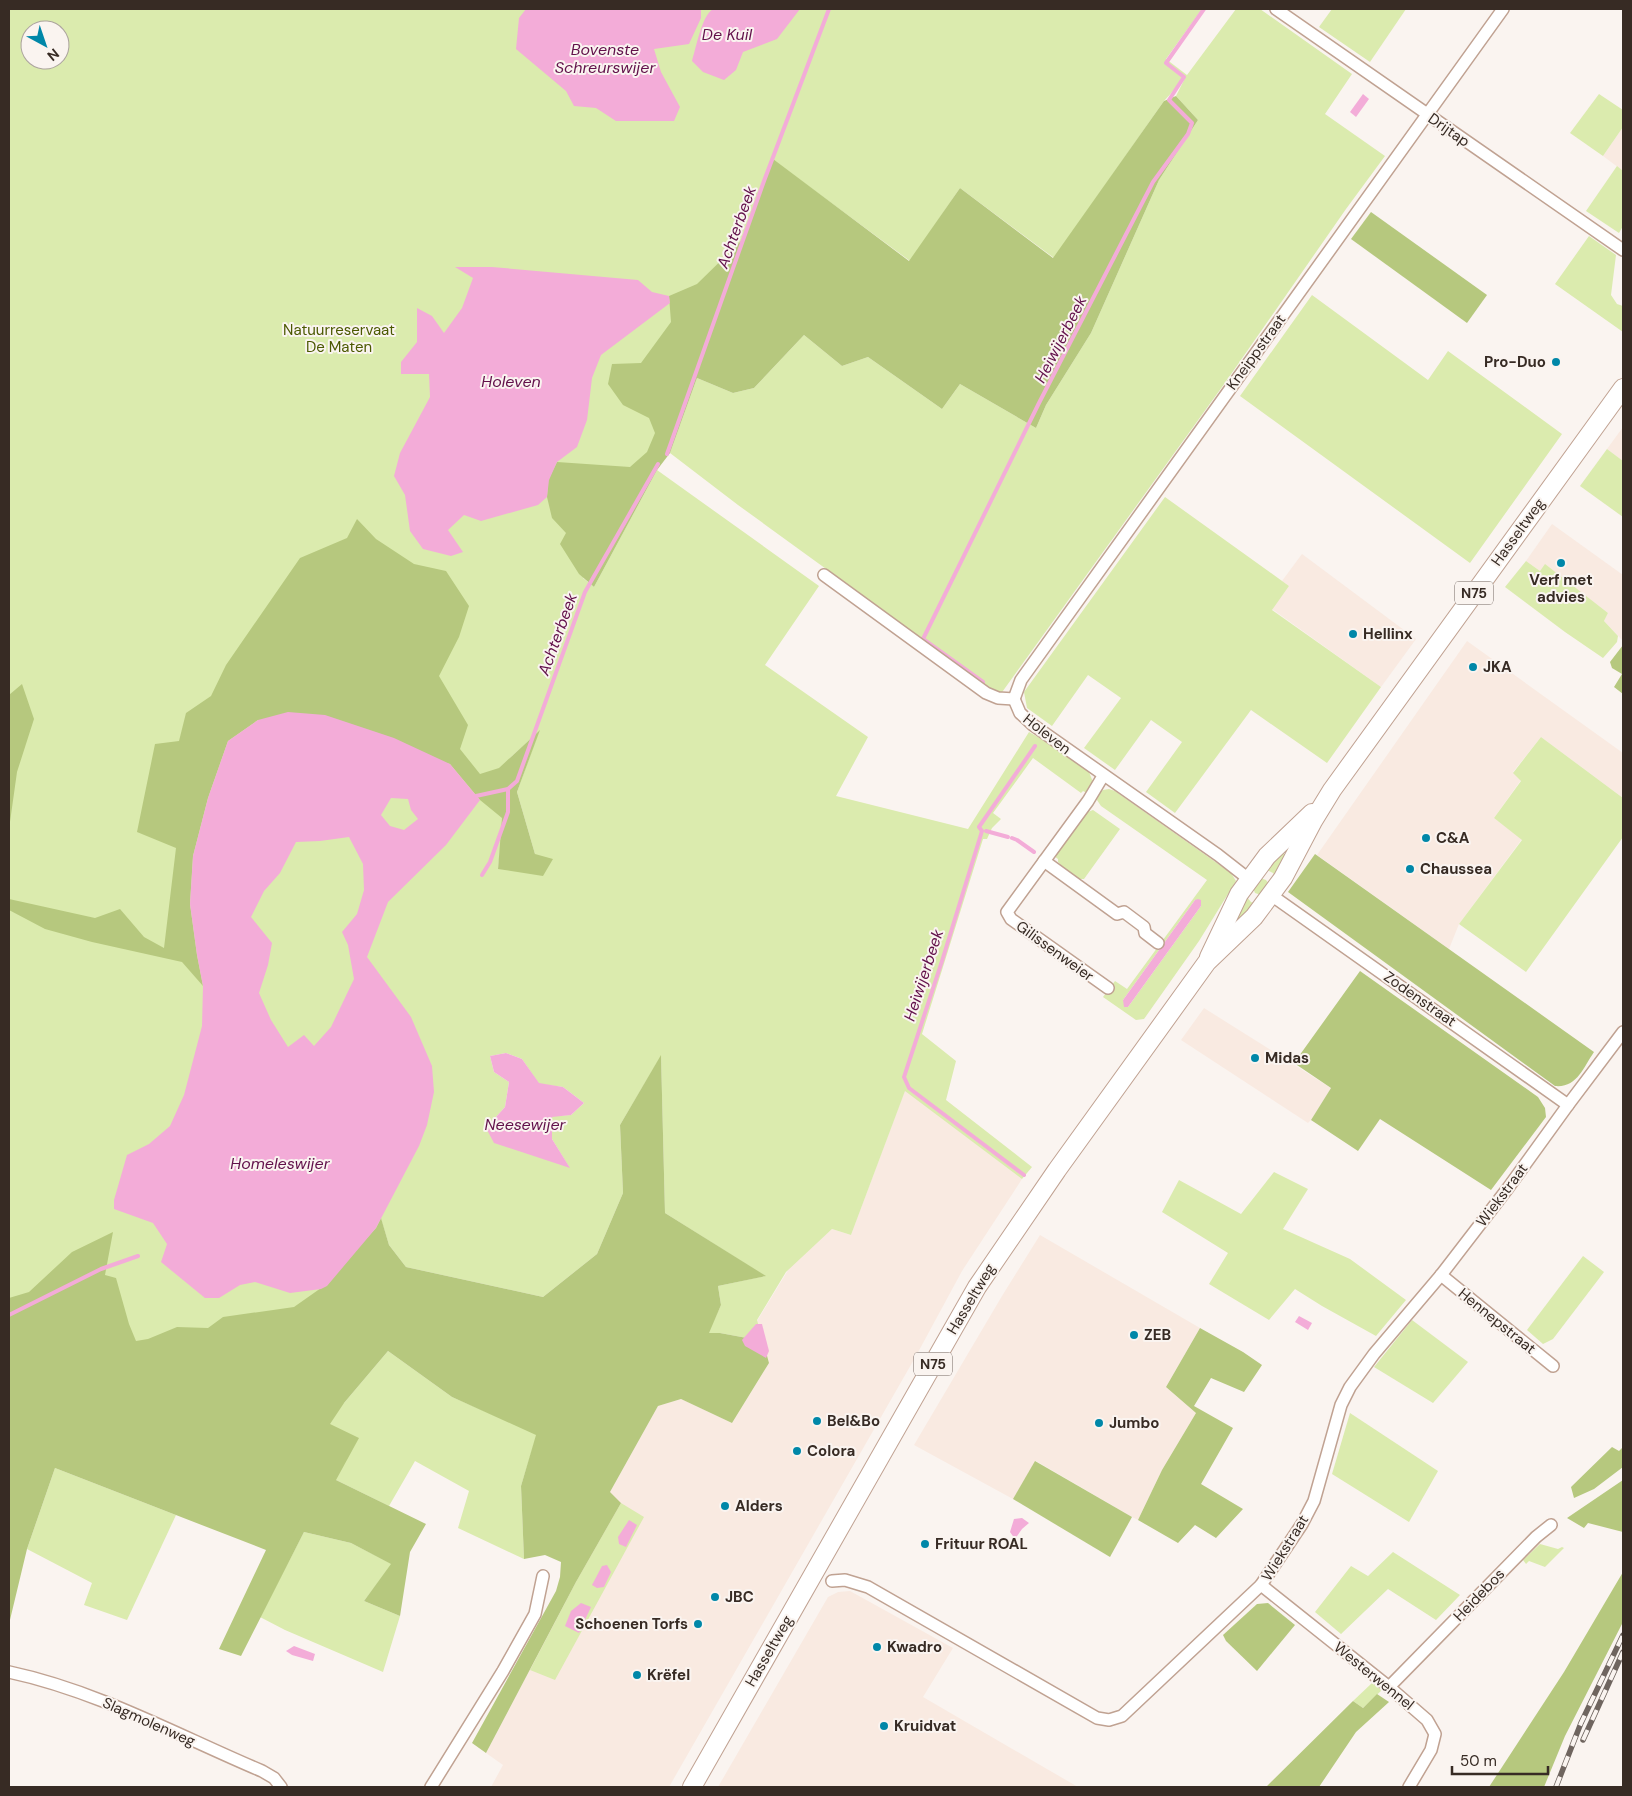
<svg xmlns="http://www.w3.org/2000/svg" width="1632" height="1796" viewBox="0 0 1632 1796" font-family="'DM Sans',sans-serif">
<style>
.built{fill:#f9eae1}
.green{fill:#dbebae;fill-rule:evenodd}
.forest{fill:#b6c87e}
.water{fill:#f3acd8;fill-rule:evenodd}
.lines{fill:none;stroke-linecap:round;stroke-linejoin:round}
.stream{stroke:#f3acd8;stroke-width:4}
.street-casing{stroke:#c0a292;stroke-width:14}
.primary-casing{stroke:#c0a292;stroke-width:20}
.street{stroke:#fff;stroke-width:11}
.primary{stroke:#fff;stroke-width:18}
.rail-casing{stroke:#6f655f;stroke-width:5.5}
.rail{stroke:#faf4f0;stroke-width:4;stroke-dasharray:11;stroke-linecap:butt}
.poi-dot{fill:#0087a8;stroke:#faf4f0;stroke-width:2}
.labels{text-anchor:middle;stroke-width:4;stroke-linejoin:round;paint-order:stroke}
.shield{fill:#faf4f0;stroke:#726761;stroke-width:1}
.shield-label{font-size:14px;font-weight:bold;fill:#372b24}
.street-label{font-size:15px;fill:#372b24;stroke:#faf4f0}
.park-label{font-size:15px;fill:#4b5901;stroke:#faf4f0}
.poi-label{font-size:15px;font-weight:bold;fill:#372b24;stroke:#faf4f0;text-anchor:start}
.water-label{font-size:16px;font-style:italic;fill:#62114b;stroke:#faf4f0}
</style>
<rect width="100%" height="100%" fill="#faf4f0"/>
<g class="built">
<path d="M1623,127V171L1603,156Z"/>
<path d="M1623,427V461L1607,449Z"/>
<path d="M1552,524L1623,575V641L1604,621L1608,613L1545,565L1540,571L1526,561Z"/>
<path d="M1302,554L1416,639L1381,687L1272,609L1289,586L1282,581Z"/>
<path d="M1467,641L1623,753V798L1541,737L1513,772L1521,780L1494,818L1522,839L1459,924L1449,949L1317,855Z"/>
<path d="M1204,1008L1331,1088L1311,1120L1308,1123L1181,1040Z"/>
<path d="M905,1090L1022,1179L962,1271L916,1356L669,1787H491L503,1765L486,1753L576,1582L610,1492L658,1406L681,1399L732,1423L769,1363L757,1321L790,1267L832,1229L851,1235Z"/>
<path d="M1040,1235L1200,1328L1166,1387L1196,1413L1162,1470L1138,1520L1132,1517L1036,1461L1013,1499L914,1445L1002,1296Z"/>
<path d="M850,1591L953,1648L923,1697L1078,1787H718L828,1597L838,1592Z"/>
</g>
<g class="green">
<path d="M9,9H1202L1166,59L1187,75L1236,9H1260L1352,74L1325,114L1385,156L1346,209L1227,380L1000,695L738,505L670,453L697,378L733,393L754,388L804,335L842,366L868,357L942,409L960,384L1036,428L1046,405L1091,333L1159,180L1198,120L1176,96L1185,78L1164,101L1054,258L960,188L910,261L773,160L741,241L732,250L657,447L583,578L594,587L657,470L819,586L765,665L868,737L836,796L968,829L1029,732L1045,741L1089,772L1093,782L1087,793L1083,791L1081,793L1033,758L993,813L1001,819L992,828L987,839H983L922,1034L956,1061L946,1100L1032,1167L1022,1179L905,1091L851,1235L832,1229L786,1272L757,1320L763,1341L720,1333H708L721,1305L718,1286L765,1276L665,1213L661,1056L620,1125L623,1193L597,1254L543,1297L406,1267L389,1245L381,1219L344,1403L388,1351L452,1397L537,1434L521,1486L524,1559L458,1528L469,1491L415,1461L389,1506L336,1480L9,1353ZM30,30H60V60H30ZM539,731L517,792L535,854L498,869L510,758ZM506,1053L522,1059L539,1084L563,1087L584,1103L571,1115L552,1116V1139L569,1167L535,1155L486,1128L505,1107L509,1082L494,1072L490,1056Z"/>
<path d="M1332,9H1406L1370,62L1319,27Z"/>
<path d="M1599,94L1623,110V127L1603,156L1570,133Z"/>
<path d="M1617,166L1623,171V226L1619,233L1586,211Z"/>
<path d="M1589,236L1616,255L1611,295L1617,304L1623,306V332L1555,284Z"/>
<path d="M1312,295L1428,380L1448,351L1562,434L1470,563L1240,396Z"/>
<path d="M1607,449L1623,461V517L1580,486Z"/>
<path d="M1165,497L1289,586L1272,610L1381,687L1327,763L1251,710L1175,813L1146,792L1182,742L1151,720L1115,770L1084,748L1121,698L1088,675L1052,726L1027,708L1024,692Z"/>
<path d="M1526,561L1540,571L1545,564L1608,613L1604,621L1618,636L1617,642L1603,658L1565,632L1505,587Z"/>
<path d="M1541,737L1623,798V837L1526,972L1459,924L1522,840L1494,818L1521,781L1513,773Z"/>
<path d="M1109,789L1115,791L1231,873L1236,881L1199,941L1144,1019L1136,1020L1103,997L1115,981L1127,989L1207,880L1101,806L1097,800L1098,794L1103,790ZM1195,900L1201,906L1128,1007L1123,1000Z"/>
<path d="M1093,810L1120,829L1084,879H1074L1058,862V859L1054,856L1085,813Z"/>
<path d="M1279,850L1290,858L1276,877L1273,873L1265,869Z"/>
<path d="M1260,878L1266,880L1269,884L1261,895L1255,893L1253,888Z"/>
<path d="M1245,895L1251,902L1257,904L1243,923L1232,915Z"/>
<path d="M1274,1172L1308,1189L1283,1229L1350,1259L1406,1300L1376,1336L1322,1306L1295,1289L1269,1320L1209,1284L1228,1253L1162,1212L1179,1180L1241,1214Z"/>
<path d="M1583,1256L1604,1272L1553,1339L1543,1344L1527,1330Z"/>
<path d="M1412,1320L1468,1362L1433,1403L1374,1367Z"/>
<path d="M1350,1413L1438,1471L1409,1522L1332,1474Z"/>
<path d="M55,1468L176,1515L127,1620L84,1605L92,1583L27,1549Z"/>
<path d="M621,1503L644,1517L555,1680L530,1670L576,1582Z"/>
<path d="M304,1532L351,1543L392,1564L364,1601L400,1616L383,1672L285,1630L260,1617Z"/>
<path d="M1540,1544L1558,1549L1562,1547L1564,1548L1545,1567L1529,1561L1526,1564L1523,1560Z"/>
<path d="M1393,1552L1460,1595L1436,1620L1388,1589L1341,1634L1315,1612L1351,1566L1368,1576Z"/>
<path d="M1372,1683L1382,1690L1363,1708L1353,1701Z"/>
</g>
<g class="forest">
<path d="M1176,96L1198,120L1159,180L1091,333L1046,405L1036,428L960,384L942,409L868,357L842,366L804,335L754,388L733,393L697,378L670,453L657,470L594,587L579,574L560,544L566,533L552,518L547,497L548,480L557,462L630,467L647,452L655,433L649,418L623,405L608,384L612,364L641,363L671,322L669,296L697,284L741,241L773,159L909,261L960,188L1053,258L1164,101Z"/>
<path d="M1371,212L1487,295L1467,323L1351,239Z"/>
<path d="M357,519L376,539L414,564L446,571L469,606L459,637L439,676L468,725L460,749L480,774L499,768L540,730L517,792L535,854L553,859L543,876L498,869L502,818L480,800L450,764L258,720L228,741L208,798L193,856L190,904L197,955L203,986L182,962L92,942L45,929L9,910V899L95,918L120,909L144,937L164,948L176,848L137,832L155,744L179,741L186,713L211,696L226,665L300,558L347,538Z"/>
<path d="M1623,645V694L1614,687L1622,674L1612,668L1610,662Z"/>
<path d="M22,684L34,719L17,772L9,829V695Z"/>
<path d="M1315,854L1594,1052C1583,1068 1577,1088 1555,1086L1288,892Z"/>
<path d="M1360,971L1538,1097L1545,1108L1546,1117L1491,1190L1380,1119L1358,1151L1311,1120L1331,1088L1294,1063Z"/>
<path d="M661,1055L665,1213L766,1276L718,1286L721,1305L709,1333H720L763,1341L769,1363L732,1423L681,1399L658,1406L610,1492L621,1503L576,1582L486,1753L472,1743L556,1591L560,1577L561,1562L545,1555L524,1559L521,1486L536,1435L452,1397L388,1351L344,1403L330,1424L359,1438L336,1480L426,1524L410,1552L400,1616L364,1601L391,1564L351,1543L304,1532L241,1656L219,1649L266,1550L55,1468L27,1549L9,1624V1298L29,1292L72,1252L113,1232L105,1275L116,1278L129,1324L136,1341L148,1339L177,1327L208,1328L223,1317L294,1307L321,1288L376,1228L381,1218L389,1245L406,1267L543,1297L597,1254L623,1193L620,1125Z"/>
<path d="M1200,1328L1243,1352L1262,1365L1244,1392L1211,1378L1194,1406L1233,1428L1201,1484L1243,1509L1216,1538L1195,1525L1178,1543L1138,1520L1162,1470L1196,1413L1166,1387Z"/>
<path d="M1612,1447L1619,1451L1623,1447V1467L1594,1489L1574,1498L1571,1487Z"/>
<path d="M1035,1461L1132,1517L1110,1557L1013,1499Z"/>
<path d="M1623,1480V1532L1588,1523L1584,1528L1567,1518Z"/>
<path d="M1623,1572V1622L1565,1736L1544,1787H1489L1564,1672Z"/>
<path d="M1268,1603L1295,1625L1257,1671L1226,1641L1223,1635L1257,1604Z"/>
<path d="M1377,1694L1389,1702L1356,1732L1319,1787H1266L1353,1701L1363,1708Z"/>
</g>
<g class="water">
<path d="M526,9H701V18L689,44L654,49L661,72L680,107L674,121H616L596,108L574,106L566,91L516,49L519,18Z"/>
<path d="M713,9H800L777,39L743,52L736,70L724,80L703,72L692,61C696,48 702,15 713,9Z"/>
<path d="M1363,94L1369,99L1356,117L1350,112Z"/>
<path d="M455,267H492L638,280L652,292L669,296L670,303L601,355L592,378L587,420L577,447L557,462L549,480L547,497L538,505L481,521L464,515L448,530L463,552L451,556L423,549L410,531L405,495L394,476L400,453L430,397L429,374H401V362L417,342V308L432,316L444,333L462,308L473,278Z"/>
<path d="M288,712L325,715L394,738L450,764L480,800L446,845L388,902L367,957L411,1017L432,1066L434,1092L427,1125L419,1146L376,1228L327,1286L321,1289L290,1293L255,1282L240,1285L219,1298H205L161,1262L167,1244L153,1223L114,1209V1200L127,1155L149,1144L170,1126L184,1095L202,1026L203,986L197,955L190,904L193,856L208,798L228,741L258,720ZM391,798L408,799L411,810L418,819L404,830L390,826L381,815ZM349,837L363,864L364,890L357,914L342,932L348,945L354,979L331,1027L314,1046L304,1035L288,1047L271,1020L259,993L268,965L272,943L251,917L264,891L280,873L296,842L320,841Z"/>
<path d="M1198,899L1201,900V906L1128,1007H1124L1123,1000L1195,900Z"/>
<path d="M506,1053L522,1059L539,1083L563,1087L584,1103L571,1115L552,1117V1139L570,1168L494,1143L486,1128L505,1107L509,1082L494,1072L490,1056Z"/>
<path d="M1299,1316L1312,1323L1308,1330L1295,1322Z"/>
<path d="M756,1324H762L769,1351L766,1358L745,1346L742,1340Z"/>
<path d="M1022,1518L1029,1523L1022,1529L1015,1539L1010,1532L1014,1519Z"/>
<path d="M629,1520L637,1525L626,1547L619,1544L618,1537Z"/>
<path d="M607,1565L611,1572L604,1587L597,1588L592,1585L602,1566Z"/>
<path d="M581,1603L591,1607L579,1633L565,1626L571,1611Z"/>
<path d="M294,1646L315,1654L313,1661L292,1655L286,1651Z"/>
</g>
<g class="lines">
<g class="stream">
<path d="M667,454L764,181L829,9"/>
<path d="M983,682L923,639L1039,403L1153,182L1188,134L1192,123L1169,100L1184,77L1166,63L1204,9"/>
<path d="M476,796L508,789L517,781L585,592L658,464"/>
<path d="M986,831L1008,837"/>
<path d="M1012,838L1017,840L1034,852"/>
<path d="M482,875L490,862L508,812V789"/>
<path d="M1024,1175L909,1088L904,1077L942,961L982,831L979,827L1035,746"/>
<path d="M9,1315L101,1269L138,1256"/>
</g>
<defs>
<g id="street">
<path d="M1276,9L1623,250"/>
<path d="M824,575L986,693L998,698L1014,699"/>
<path d="M1014,699L1021,680L1503,9"/>
<path d="M1014,699L1020,713L1033,725L1218,855L1250,880"/>
<path d="M1103,776L1088,801L1007,912L1011,919L1108,988"/>
<path d="M1044,861L1117,914L1124,912L1144,927L1145,933L1158,943"/>
<path d="M1271,895L1568,1105"/>
<path d="M1441,1275L1553,1366"/>
<path d="M832,1581L845,1580L868,1587L1097,1718L1109,1720L1122,1716L1261,1585L1302,1524L1314,1501L1341,1405L1350,1387L1374,1354L1441,1275L1508,1188L1568,1105L1623,1032"/>
<path d="M1261,1585L1389,1687L1427,1720L1435,1734L1431,1750L1409,1787"/>
<path d="M9,1672C98,1691 179,1736 262,1771L274,1778L281,1787"/>
<path d="M1389,1687L1536,1537L1551,1525"/>
<path d="M431,1787L503,1671L535,1614L543,1576"/>
</g>
<g id="primary">
<path d="M1209,957L1239,894L1267,856L1312,813"/>
<path d="M692,1787L977,1287L1057,1170L1207,962L1254,917L1283,878L1313,821L1332,790L1623,388"/>
</g>
</defs>
<use href="#street" class="street-casing"/>
<use href="#primary" class="primary-casing"/>
<use href="#street" class="street"/>
<use href="#primary" class="primary"/>
<defs>
<g id="rail">
<path d="M1583,1740L1623,1652"/>
<path d="M1556,1787L1581,1723L1623,1635"/>
</g>
</defs>
<use href="#rail" class="rail-casing"/>
<use href="#rail" class="rail"/>
</g>
<g class="poi-dot">
<circle cx="1556" cy="362" r="5"/>
<circle cx="1561" cy="563" r="5"/>
<circle cx="1353" cy="634" r="5"/>
<circle cx="1473" cy="667" r="5"/>
<circle cx="1426" cy="838" r="5"/>
<circle cx="1410" cy="869" r="5"/>
<circle cx="1255" cy="1058" r="5"/>
<circle cx="1134" cy="1335" r="5"/>
<circle cx="817" cy="1421" r="5"/>
<circle cx="1099" cy="1423" r="5"/>
<circle cx="797" cy="1451" r="5"/>
<circle cx="725" cy="1506" r="5"/>
<circle cx="925" cy="1544" r="5"/>
<circle cx="715" cy="1597" r="5"/>
<circle cx="698" cy="1624" r="5"/>
<circle cx="877" cy="1647" r="5"/>
<circle cx="637" cy="1675" r="5"/>
<circle cx="884" cy="1726" r="5"/>
</g>
<g class="labels">
<g class="shield">
<rect x="1455" y="581.5" width="38" height="23" rx="4"/>
<rect x="914" y="1352.5" width="38" height="23" rx="4"/>
</g>
<g class="shield-label">
<text x="1474" y="598">N75</text>
<text x="933" y="1369">N75</text>
</g>
<g class="street-label">
<text transform="translate(1449 130) rotate(35)" y="5">Drijtap</text>
<text transform="translate(1256 352) rotate(-54)" y="5">Kneippstraat</text>
<text transform="translate(1518 532) rotate(-54)" y="5">Hasseltweg</text>
<text transform="translate(1047 734) rotate(38)" y="5">Holeven</text>
<text transform="translate(1055 951) rotate(36)" y="5">Gilissenweier</text>
<text transform="translate(1420 999) rotate(35)" y="5">Zodenstraat</text>
<text transform="translate(1502 1195) rotate(-53)" y="5">Wiekstraat</text>
<text transform="translate(971 1299) rotate(-59)" y="5">Hasseltweg</text>
<text transform="translate(1497 1321) rotate(39)" y="5">Hennepstraat</text>
<text transform="translate(1285 1548) rotate(-58)" y="5">Wiekstraat</text>
<text transform="translate(1479 1595) rotate(-46)" y="5">Heidebos</text>
<text transform="translate(769 1651) rotate(-60)" y="5">Hasseltweg</text>
<text transform="translate(1374 1676) rotate(39)" y="5">Westerwennel</text>
<text transform="translate(149 1722) rotate(24)" y="5">Slagmolenweg</text>
</g>
<g class="park-label">
<text x="339" y="335">Natuurreservaat<tspan x="339" dy="17">De Maten</tspan></text>
</g>
<g class="poi-label">
<text x="1546" y="367" text-anchor="end">Pro-Duo</text>
<text x="1561" y="585" text-anchor="middle">Verf met<tspan x="1561" dy="17">advies</tspan></text>
<text x="1363" y="639">Hellinx</text>
<text x="1483" y="672">JKA</text>
<text x="1436" y="843">C&amp;A</text>
<text x="1420" y="874">Chaussea</text>
<text x="1265" y="1063">Midas</text>
<text x="1144" y="1340">ZEB</text>
<text x="827" y="1426">Bel&amp;Bo</text>
<text x="1109" y="1428">Jumbo</text>
<text x="807" y="1456">Colora</text>
<text x="735" y="1511">Alders</text>
<text x="935" y="1549">Frituur ROAL</text>
<text x="725" y="1602">JBC</text>
<text x="688" y="1629" text-anchor="end">Schoenen Torfs</text>
<text x="887" y="1652">Kwadro</text>
<text x="647" y="1680">Krëfel</text>
<text x="894" y="1731">Kruidvat</text>
</g>
<g class="water-label">
<text x="727" y="40">De Kuil</text>
<text x="605" y="55">Bovenste<tspan x="605" dy="18">Schreurswijer</tspan></text>
<text transform="translate(736 227) rotate(-70)" y="6">Achterbeek</text>
<text transform="translate(1060 339) rotate(-63)" y="6">Heiwijerbeek</text>
<text x="511" y="387">Holeven</text>
<text transform="translate(557 634) rotate(-70)" y="6">Achterbeek</text>
<text transform="translate(923 975) rotate(-72)" y="6">Heiwijerbeek</text>
<text x="525" y="1130">Neesewijer</text>
<text x="280" y="1169">Homeleswijer</text>
</g>
</g>
<rect width="1632" height="1796" fill="none" stroke="#372b24" stroke-width="20"/>
<g transform="translate(45 45) rotate(140)"><circle r="24" fill="#faf4f0" stroke="#aca49e"/>
<path d="M0-4L9 19L0 12L-9 19Z" fill="#0087a8"/>
<text y="-8" font-size="14" font-weight="bold" text-anchor="middle" fill="#372b24">N</text>
</g>
<path d="M1452 1766v8h96v-8" fill="none" stroke="#372b24" stroke-width="2.5"/>
<text x="1460" y="1766" font-size="15" fill="#372b24" stroke="#faf4f0" stroke-width="4" paint-order="stroke">50 m</text>
</svg>
